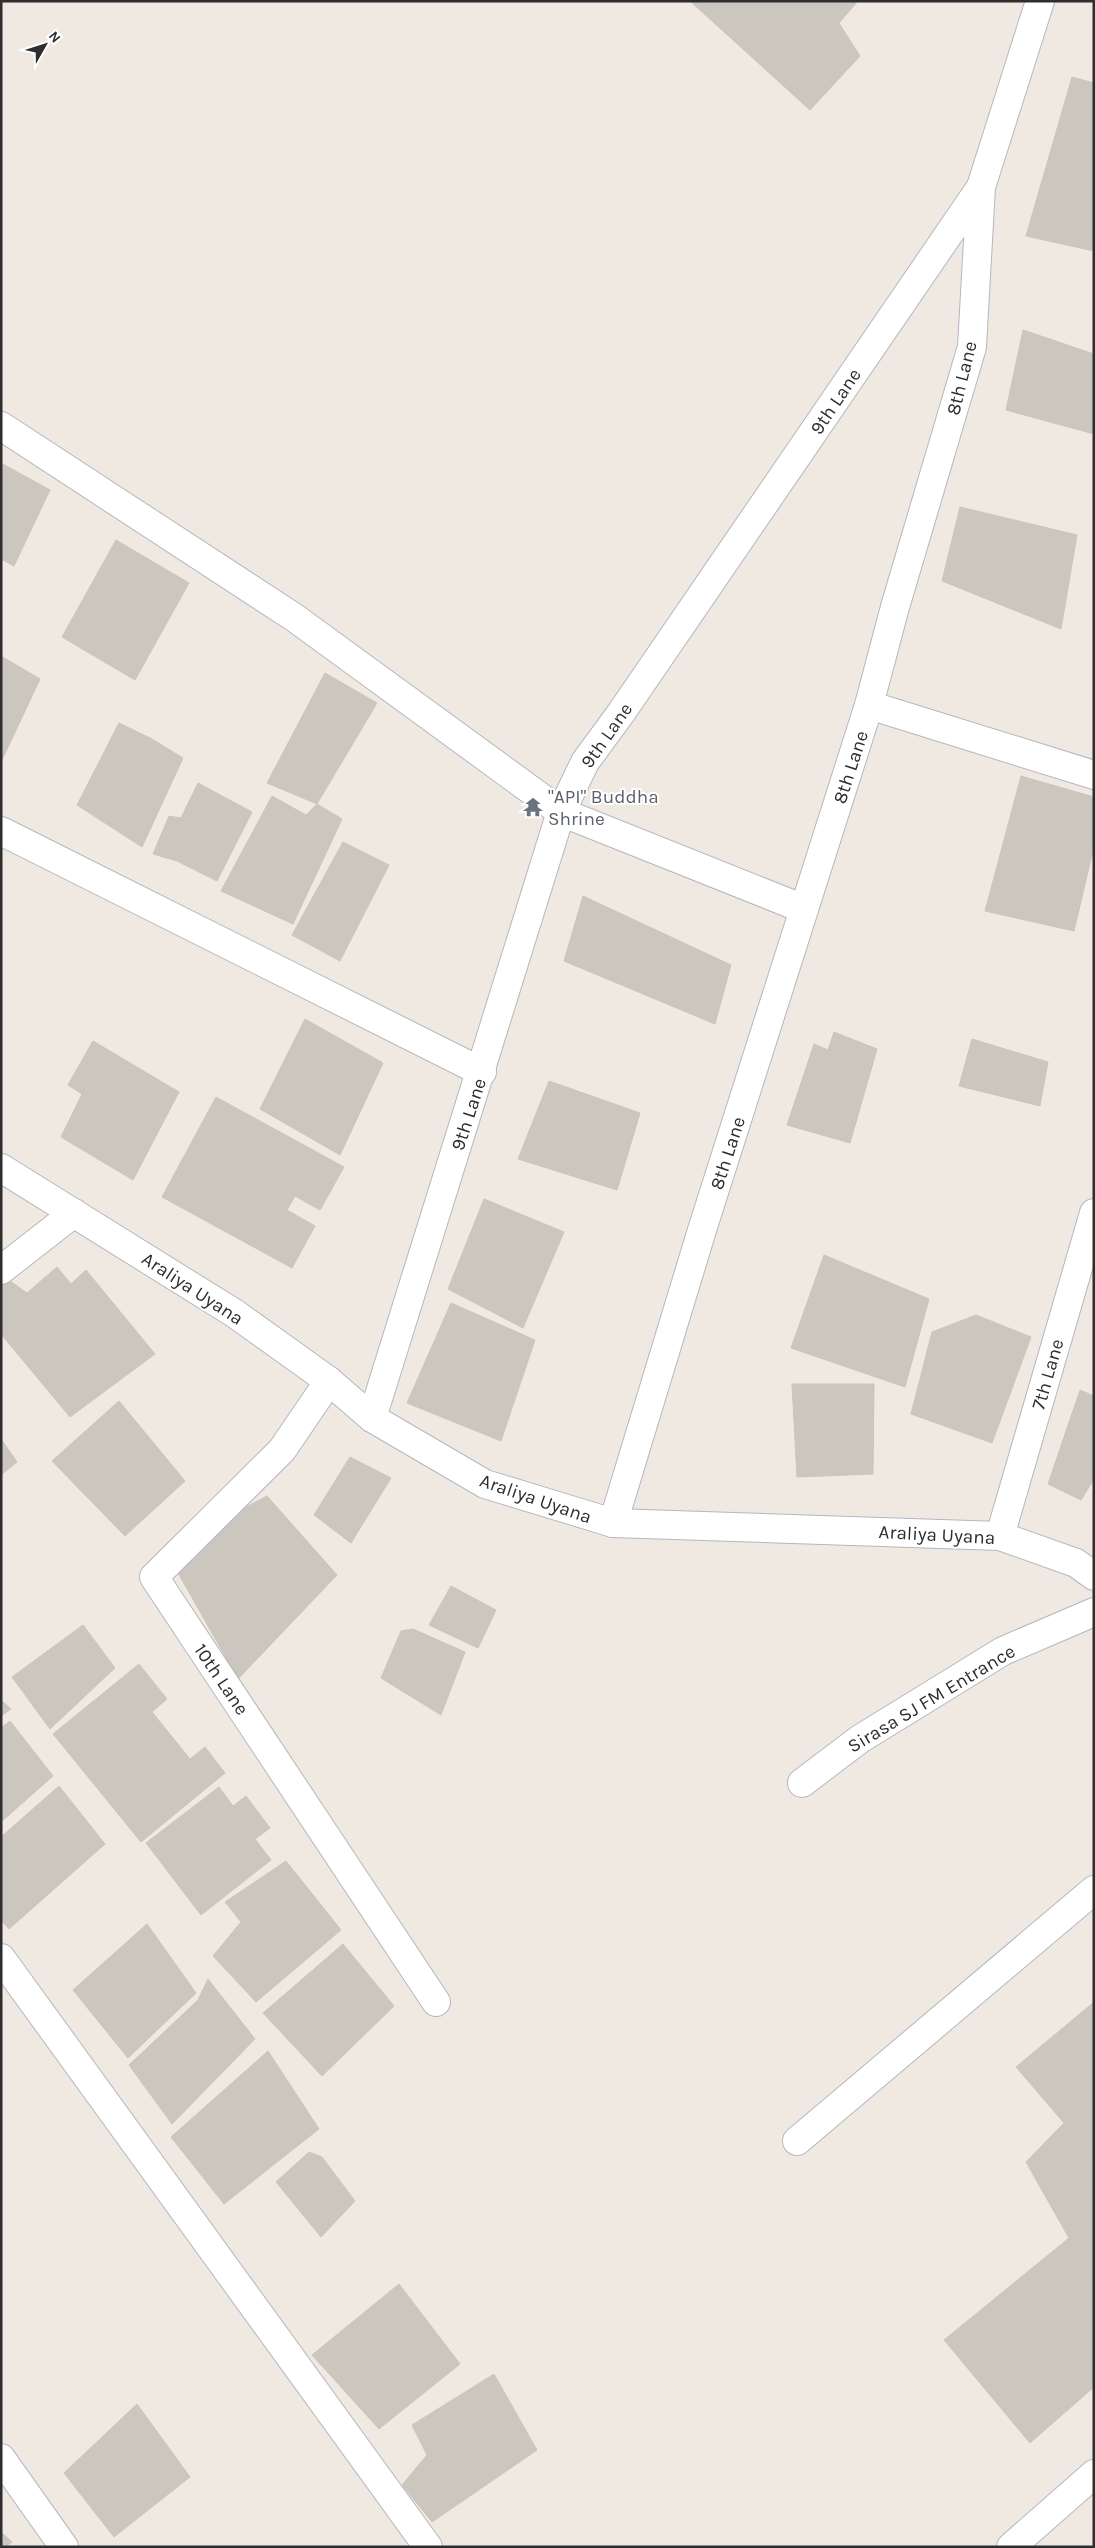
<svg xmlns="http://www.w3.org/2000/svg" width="1095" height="2548" viewBox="0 0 1095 2548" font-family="Karla,sans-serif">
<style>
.building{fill:#cbc7bf;stroke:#cbc5ba}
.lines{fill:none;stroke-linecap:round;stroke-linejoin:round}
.minor-casing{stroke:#b4b7c1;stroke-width:30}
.minor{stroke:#fff;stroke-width:28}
.labels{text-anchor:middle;stroke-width:4;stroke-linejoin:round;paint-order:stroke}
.street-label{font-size:19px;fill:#2e2e2e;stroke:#fff}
.worship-label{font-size:19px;fill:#5b616d;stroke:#fff;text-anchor:start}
</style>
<rect width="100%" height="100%" fill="#efe9e1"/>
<g class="building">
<path d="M690,1H858L839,23L860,56L810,110Z"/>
<path d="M1072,77L1094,83V251L1026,236Z"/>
<path d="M1023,330L1094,354V434L1006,410Z"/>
<path d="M1,463L50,490L14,566L1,559Z"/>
<path d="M960,507L1077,535L1061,629L942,581Z"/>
<path d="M116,540L189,583L135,680L62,637Z"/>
<path d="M1,656L40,679L1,762Z"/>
<path d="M325,673L377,703L317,804L267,783Z"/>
<path d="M119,723L152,739L183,758L142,847L77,805Z"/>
<path d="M1021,776L1094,797V846L1074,931L985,911Z"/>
<path d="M198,783L252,812L217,881L177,861L153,854L169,816L181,818Z"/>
<path d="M272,796L306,815L317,804L342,819L293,924L221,891Z"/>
<path d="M343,842L389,865L340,961L292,935Z"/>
<path d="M583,896L731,965L715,1024L564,961Z"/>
<path d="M305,1019L383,1063L340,1155L260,1109Z"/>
<path d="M834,1032L877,1049L850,1143L787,1125L814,1044L828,1050Z"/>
<path d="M972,1039L1048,1062L1040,1106L959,1086Z"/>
<path d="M93,1041L179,1092L133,1180L61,1137L82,1094L68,1085Z"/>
<path d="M549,1081L640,1113L617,1190L518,1159Z"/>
<path d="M216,1097L344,1167L320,1210L295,1196L287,1210L315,1226L292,1268L162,1197Z"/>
<path d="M484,1199L564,1232L523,1328L448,1289Z"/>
<path d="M824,1255L929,1299L905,1387L791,1348Z"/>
<path d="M57,1267L71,1284L86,1270L155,1354L70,1417L1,1334V1284L6,1278L27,1293Z"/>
<path d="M451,1303L535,1340L501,1441L407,1403Z"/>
<path d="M976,1315L1031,1337L992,1443L911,1414L932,1332Z"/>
<path d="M792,1384H874L873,1474L797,1477Z"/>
<path d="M1080,1390L1094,1396V1479L1081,1500L1048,1484Z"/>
<path d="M119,1401L185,1481L125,1536L52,1461Z"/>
<path d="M1,1439L17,1462L1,1475Z"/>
<path d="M350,1457L391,1478L351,1543L314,1515Z"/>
<path d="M267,1496L337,1575L238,1679L177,1571L244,1508Z"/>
<path d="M451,1586L496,1610L478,1648L429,1625Z"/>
<path d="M83,1625L115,1668L50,1729L12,1677Z"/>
<path d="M413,1629L465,1652L441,1715L381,1678L401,1631Z"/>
<path d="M139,1664L167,1699L152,1712L190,1759L205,1747L225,1773L141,1842L53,1734Z"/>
<path d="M1,1700L11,1709L1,1716Z"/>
<path d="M10,1721L53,1776L1,1822V1728Z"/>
<path d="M59,1786L105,1844L9,1929L1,1920V1837Z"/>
<path d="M219,1787L233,1806L246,1796L270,1828L255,1839L271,1860L201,1915L146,1843Z"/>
<path d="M286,1861L341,1930L256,2002L213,1956L241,1922L225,1902Z"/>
<path d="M147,1924L196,1993L128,2058L73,1990Z"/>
<path d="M343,1944L394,2006L322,2076L263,2013Z"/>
<path d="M208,1979L255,2039L172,2124L129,2065L198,2000Z"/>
<path d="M1094,2002V2387L1030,2443L944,2340L1069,2238L1026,2162L1064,2123L1016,2067Z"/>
<path d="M268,2051L319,2129L224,2204L171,2137Z"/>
<path d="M309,2152L322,2157L355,2201L321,2237L276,2182Z"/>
<path d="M399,2284L460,2364L379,2429L312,2355Z"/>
<path d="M494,2374L537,2450L432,2522L402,2485L427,2455L412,2425Z"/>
<path d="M137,2404L190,2477L114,2537L64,2473Z"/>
<path d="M1,2532L12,2542L6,2547H1Z"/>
</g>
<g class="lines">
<defs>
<g id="minor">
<path d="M1,426L295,618L561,812L804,909"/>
<path d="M869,705L1094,775"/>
<path d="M1,831L482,1072"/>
<path d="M1,1168L234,1313L329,1381L372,1418L485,1484L613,1523L1000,1536L1076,1563L1094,1576"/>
<path d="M1,1270L74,1213"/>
<path d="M329,1381L282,1450L154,1577L436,2002"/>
<path d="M372,1418L561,812L585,762L621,713L981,187"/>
<path d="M613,1523L702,1230L869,705L895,607L972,347L981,187L1040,1"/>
<path d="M1000,1536L1094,1213"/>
<path d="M802,1783L860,1739L1003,1651L1094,1612"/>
<path d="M1,1958L428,2547"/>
<path d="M797,2141L1094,1890"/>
<path d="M1,2458L64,2547"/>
<path d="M1011,2547L1094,2474"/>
</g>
</defs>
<use href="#minor" class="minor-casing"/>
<use href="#minor" class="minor"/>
</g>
<defs>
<symbol id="temple-bare" viewBox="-9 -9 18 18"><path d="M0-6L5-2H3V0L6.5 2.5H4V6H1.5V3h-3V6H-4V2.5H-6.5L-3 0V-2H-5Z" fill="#6b7280" stroke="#fff" stroke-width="2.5" paint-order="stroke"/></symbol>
</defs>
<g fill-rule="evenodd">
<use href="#temple-bare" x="519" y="793" width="28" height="28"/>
</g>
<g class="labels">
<g class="street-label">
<text transform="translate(961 378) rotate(-76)" y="7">8th Lane</text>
<text transform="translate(835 401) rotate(-56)" y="7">9th Lane</text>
<text transform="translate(606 735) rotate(-55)" y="7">9th Lane</text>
<text transform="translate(850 767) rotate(-72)" y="7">8th Lane</text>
<text transform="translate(468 1114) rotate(-72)" y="7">9th Lane</text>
<text transform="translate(727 1153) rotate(-72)" y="7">8th Lane</text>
<text transform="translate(193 1288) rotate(33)" y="7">Araliya Uyana</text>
<text transform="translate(1047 1374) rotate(-74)" y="7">7th Lane</text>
<text transform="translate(536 1498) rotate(19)" y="7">Araliya Uyana</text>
<text transform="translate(937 1534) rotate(3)" y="7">Araliya Uyana</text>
<text transform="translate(222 1679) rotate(56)" y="7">10th Lane</text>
<text transform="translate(931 1698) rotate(-31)" y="7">Sirasa SJ FM Entrance</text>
</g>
<g class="worship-label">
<text x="548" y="803">"API" Buddha<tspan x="548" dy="22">Shrine</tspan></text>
</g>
</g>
<rect width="1095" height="2548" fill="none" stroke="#2e2e2e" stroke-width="5"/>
<g transform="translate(45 45) rotate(51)" stroke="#ffffff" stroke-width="4" paint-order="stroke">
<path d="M0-4L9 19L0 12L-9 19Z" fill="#2e2e2e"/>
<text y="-8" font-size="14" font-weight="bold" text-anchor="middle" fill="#2e2e2e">N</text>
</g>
</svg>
